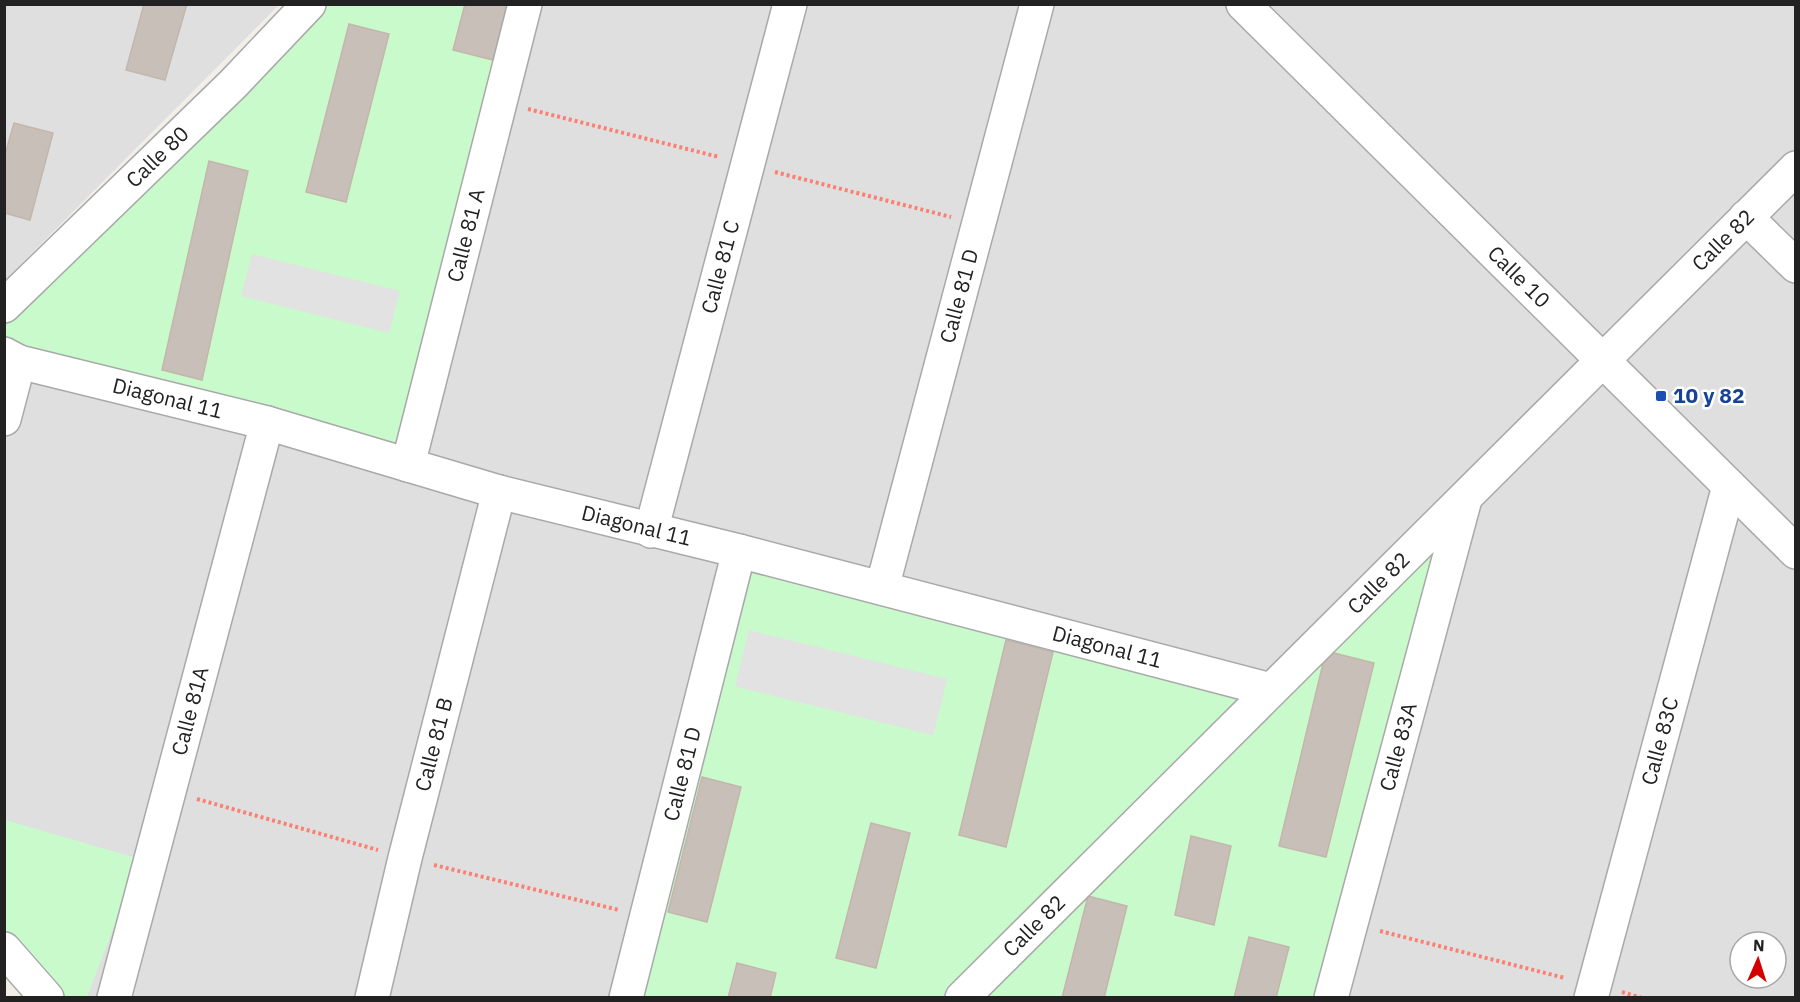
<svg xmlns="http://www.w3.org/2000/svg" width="1800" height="1002" viewBox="0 0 1800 1002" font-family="'IBM Plex Sans',sans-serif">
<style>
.residential{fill:#e0dfdf;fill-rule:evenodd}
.park{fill:#c8facc;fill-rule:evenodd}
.parking{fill:#e2e2e2}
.building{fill:#c7bfb8;stroke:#c4b6ab;stroke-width:1.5}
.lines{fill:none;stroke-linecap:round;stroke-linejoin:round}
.minor-casing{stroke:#a9a9a9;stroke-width:36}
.path{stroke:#fa8072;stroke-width:4;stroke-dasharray:3 3;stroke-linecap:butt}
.minor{stroke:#fff;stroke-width:33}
.transit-dot{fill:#1a4fb4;stroke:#fff;stroke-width:2}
.labels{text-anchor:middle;stroke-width:5;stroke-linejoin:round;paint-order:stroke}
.street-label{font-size:21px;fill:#222;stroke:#fff}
.transit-label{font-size:21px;font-weight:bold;fill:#164399;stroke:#fff;text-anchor:start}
</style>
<rect width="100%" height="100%" fill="#f2efe9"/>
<g class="residential">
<path d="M5,5H279L5,280Z"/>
<path d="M349,5H1795V997H72L5,919L4,348ZM1740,942H1776V978H1740Z"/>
</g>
<g class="park">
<path d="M309,5H465L454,50L493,60L507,5H525L408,465L5,354V306ZM209,162L248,172L202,380L163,370Z"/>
<path d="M1435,552L1318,997H978Z"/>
<path d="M745,567L1258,697L949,997H770L776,973L737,963L728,997L633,998ZM1006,641L1053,653L1005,847L959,835ZM947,679L933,735L735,686ZM703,777L741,787L707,921L668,912ZM871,823L910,833L876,967L836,957Z"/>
<path d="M5,820L140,859L87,997H66L5,932Z"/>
</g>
<g class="parking">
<path d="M252,254L400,291L389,333L241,296Z"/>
<path d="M749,630L947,679L933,735L735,686Z"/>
</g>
<g class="building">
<path d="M144,4H187L165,80L126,70Z"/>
<path d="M465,4H507L493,60L453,50Z"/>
<path d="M349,24L389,34L346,202L306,192Z"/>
<path d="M14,123L53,133L30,220L4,213V158Z"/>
<path d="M209,161L248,171L202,380L162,370Z"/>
<path d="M1006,640L1053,652L1006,847L959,835Z"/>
<path d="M1326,651L1374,663L1326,857L1279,846Z"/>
<path d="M702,777L741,787L707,922L668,912Z"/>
<path d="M871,823L910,833L876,968L836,958Z"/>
<path d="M1191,836L1231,846L1214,925L1175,915Z"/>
<path d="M1088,896L1127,906L1104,998H1062Z"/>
<path d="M1249,937L1289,947L1276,998H1234Z"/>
<path d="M737,963L776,973L770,998H728Z"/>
</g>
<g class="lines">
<defs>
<g id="minor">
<path id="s1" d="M1243,4L1796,552"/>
<path d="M1746,217L1796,266"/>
<path id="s2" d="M4,306L233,84L309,4"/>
<path id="s3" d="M4,354L19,362L267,423L499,492L739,551L1271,690"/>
<path d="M4,419L19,362"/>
<path id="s4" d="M408,465L525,4"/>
<path id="s5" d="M651,531L790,4"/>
<path id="s6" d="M882,588L1037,4"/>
<path d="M4,949L47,998"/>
<path id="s7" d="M114,998L267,423"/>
<path id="s8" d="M372,998L405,858L499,492"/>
<path id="s9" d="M626,998L739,551"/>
<path id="s10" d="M962,998L1796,168"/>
<path id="s11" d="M1331,998L1465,499"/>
<path id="s12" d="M1591,998L1729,486"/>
</g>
</defs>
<use href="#minor" class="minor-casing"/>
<g class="path">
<path d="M528,109L719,157"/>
<path d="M775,172L951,217"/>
<path d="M197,799L378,850"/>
<path d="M434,865L619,910"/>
<path d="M1380,931L1565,978"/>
<path d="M1622,992L1642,998"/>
</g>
<use href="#minor" class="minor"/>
</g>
<rect class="transit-dot" x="1655" y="390" width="12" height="12" rx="3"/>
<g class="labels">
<g class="street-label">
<text dy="7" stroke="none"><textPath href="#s2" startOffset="214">Calle 80</textPath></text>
<text dy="7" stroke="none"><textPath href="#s4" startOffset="237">Calle 81 A</textPath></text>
<text dy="7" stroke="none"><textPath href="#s10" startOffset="1074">Calle 82</textPath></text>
<text dy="7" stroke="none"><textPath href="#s5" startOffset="273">Calle 81 C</textPath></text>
<text dy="7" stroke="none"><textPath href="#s1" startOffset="388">Calle 10</textPath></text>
<text dy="7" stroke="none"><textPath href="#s6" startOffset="302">Calle 81 D</textPath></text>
<text dy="7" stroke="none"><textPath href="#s3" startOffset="170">Diagonal 11</textPath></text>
<text dy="7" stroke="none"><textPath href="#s3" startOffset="656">Diagonal 11</textPath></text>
<text dy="7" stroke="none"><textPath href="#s10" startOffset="588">Calle 82</textPath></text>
<text dy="7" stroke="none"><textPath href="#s3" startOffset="1142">Diagonal 11</textPath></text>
<text dy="7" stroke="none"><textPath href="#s7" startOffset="297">Calle 81A</textPath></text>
<text dy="7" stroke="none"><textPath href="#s12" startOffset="266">Calle 83C</textPath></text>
<text dy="7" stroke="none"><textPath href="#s8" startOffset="261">Calle 81 B</textPath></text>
<text dy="7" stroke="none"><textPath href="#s11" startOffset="260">Calle 83A</textPath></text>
<text dy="7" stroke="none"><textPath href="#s9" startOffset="231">Calle 81 D</textPath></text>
<text dy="7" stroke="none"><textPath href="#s10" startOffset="102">Calle 82</textPath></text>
</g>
<g class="transit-label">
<text x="1673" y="403">10 y 82</text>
</g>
</g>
<rect width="1800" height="1002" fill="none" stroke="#222222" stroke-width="12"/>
<g transform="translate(1758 960) rotate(3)"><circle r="28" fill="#ffffff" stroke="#a7a7a7" stroke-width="1.5"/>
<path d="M0-4.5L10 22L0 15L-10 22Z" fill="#d40000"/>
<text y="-9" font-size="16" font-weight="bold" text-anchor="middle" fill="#222222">N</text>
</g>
</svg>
